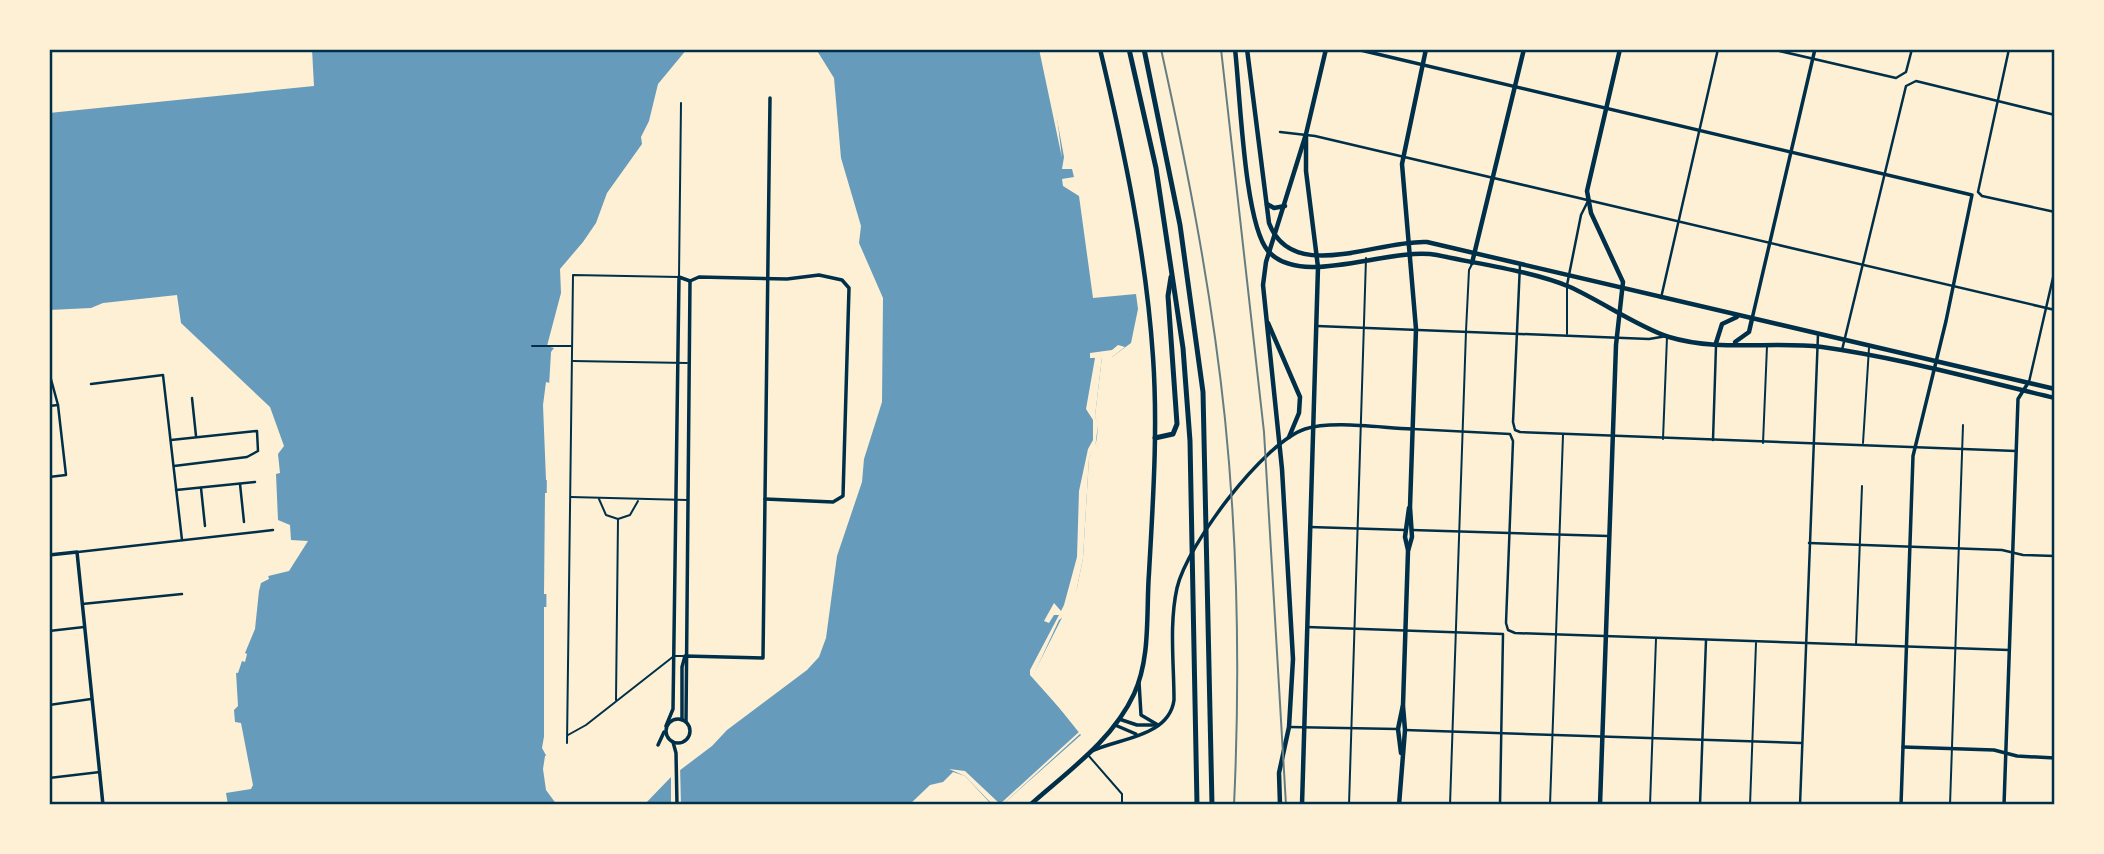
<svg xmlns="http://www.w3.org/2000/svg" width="2104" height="854" viewBox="0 0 2104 854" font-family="Lora,serif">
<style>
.water{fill:#669bbc}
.pier{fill:#fdf0d5}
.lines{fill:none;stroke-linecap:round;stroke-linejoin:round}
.service{stroke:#003049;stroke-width:2}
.minor{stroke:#003049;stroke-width:2.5}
.tertiary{stroke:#003049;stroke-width:3.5}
.secondary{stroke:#003049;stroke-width:4.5}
.primary{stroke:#003049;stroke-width:4.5}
.motorway{stroke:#003049;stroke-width:5}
.rail{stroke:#657d81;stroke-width:2}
.neatline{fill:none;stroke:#003049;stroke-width:2.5}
</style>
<rect width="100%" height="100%" fill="#fdf0d5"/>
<g class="water">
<path d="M312,49H687L658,84L649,121L641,137L642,144L607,193L596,223L583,242L560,269L561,293L547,346L554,348L551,352L547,421L546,725L542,748L548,759L547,784L559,805H228L226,793L251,789L253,785L241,723L235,722L234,710L238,706L236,672H233L247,640L260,578L289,571L308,541L291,540L290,525L278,520L276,474L280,473L278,454L284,446L270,407L181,323L177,295L103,303L91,308L49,310V113L314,86Z"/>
<path d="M816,49H1044L1064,157L1062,169H1072L1074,177L1062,179L1063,186L1079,196L1093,298L1136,294L1138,309L1131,343L1112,357H1102L1095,416C1100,430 1097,446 1089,458L1083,558L1077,588L1033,675L1081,735L1002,805L991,804L965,776L953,772L943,782L930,785L909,805H644L671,777L712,746L727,730L807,670L819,657L826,638L837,556L862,482L864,459L882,402L883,298L859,243L861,226L841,158L834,78Z"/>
</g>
<g class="pier">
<path d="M1039,49H1045L1055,100L1062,158Z"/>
<path d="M1118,345L1125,347L1112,357H1102L1095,416L1098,424L1095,449L1089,458L1083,558L1077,588L1066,615L1059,620L1034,674L1081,725L1082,732L1002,805H993L965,776L949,769L965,771L1000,804L1080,731L1030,675V670L1059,615H1054L1049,623L1044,621L1054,603L1061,611L1064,605L1077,557L1079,491L1088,449L1093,440V420L1086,409L1095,358H1090V353L1112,350Z"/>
<path d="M546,382L553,384L549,406L551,480H546L543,405Z"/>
<path d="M545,493H551L549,594H544Z"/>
<path d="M258,575H268L269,579L261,583L259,591L255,629L245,653L247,654L245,662L242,661L238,673L230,672L244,639Z"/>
<path d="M544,607H549V725L544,738Z"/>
<path d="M549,754L550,782L562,805H557L546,790L543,769L545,756Z"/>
<path d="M680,765L681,805H671V772Z"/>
</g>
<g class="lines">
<g class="service">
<path d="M1567,334V287"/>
<path d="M532,346H571"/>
<path d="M573,361L687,363"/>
<path d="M1663,439L1667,337"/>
<path d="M1763,443L1767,346"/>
<path d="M1863,443L1869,348"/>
<path d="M571,497L687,500"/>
<path d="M599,499L606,515L618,519L630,515L638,501"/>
<path d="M1856,645L1862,486"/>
<path d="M616,700L618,519"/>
<path d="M568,735L586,725L674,656H683"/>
<path d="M567,743L573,275L679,277L681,103"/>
<path d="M1088,755L1122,794V805"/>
<path d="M1349,805L1366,258"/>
<path d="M1450,805L1466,331L1469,270L1472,264"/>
<path d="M1550,805L1563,435"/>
<path d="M1650,805L1656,639"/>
<path d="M1750,805L1756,643"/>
<path d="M1950,805L1963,425"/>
</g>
<g class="minor">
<path d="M1771,49L1896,78L1906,72L1912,49"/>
<path d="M2009,49L1978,192L1982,196L2055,212"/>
<path d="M1280,132L1315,136L2055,310"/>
<path d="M1520,264L1513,422L1515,430L1520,432L2016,451"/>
<path d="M1567,285L1581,215L1588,201"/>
<path d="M1661,298L1718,49"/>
<path d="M1317,326L1649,339L1667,336"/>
<path d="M1842,350L1906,86L1916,81L2055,115"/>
<path d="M49,372L58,405L66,475L49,477"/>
<path d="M2029,382L2055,269"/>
<path d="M91,384L163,375L182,540"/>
<path d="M192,398L196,436"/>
<path d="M49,406L58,405"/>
<path d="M1413,429L1510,434L1513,441L1506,623L1508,630L1515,633L2009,650"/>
<path d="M171,440L257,431L258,451L247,457L174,466"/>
<path d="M1713,440L1716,346"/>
<path d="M240,484L244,522"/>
<path d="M201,488L205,526"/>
<path d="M176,490L255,482"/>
<path d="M1310,527L1405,530"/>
<path d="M1412,530L1608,536"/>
<path d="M1809,543L2002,550L2023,555L2055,556"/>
<path d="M78,552L273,530"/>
<path d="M82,604L182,594"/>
<path d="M1307,627L1503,634L1500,805"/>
<path d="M49,631L84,627"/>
<path d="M49,705L91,699"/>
<path d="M1289,727L1397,729"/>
<path d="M1405,730L1801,743"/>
<path d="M49,778L100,772"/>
<path d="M1700,805L1706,640"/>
<path d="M1800,805L1818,334"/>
</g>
<g class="tertiary">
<path d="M1356,49L1972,195L1946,321L1913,456L1901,805"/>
<path d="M1752,319L1815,49"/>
<path d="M49,555L77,552L103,805"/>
<path d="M1139,682L1141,715L1158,725"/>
<circle cx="678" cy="731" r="12"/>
<path d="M1119,719L1137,725H1156"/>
<path d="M682,720V667L685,656L763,658L770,98"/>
<path d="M686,722L690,281"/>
<path d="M1115,725L1136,734"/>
<path d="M666,726L673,709L679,277L690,281L699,277L787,279L819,275L842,280L849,288L843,496L833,502L765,499"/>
<path d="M673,742L676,753L677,805"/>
<path d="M658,745L664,732"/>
<path d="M1903,747L1994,750L2017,756L2055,758"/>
<path d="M1092,751C1119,738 1169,737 1174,700C1174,664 1169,624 1177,588C1187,545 1263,443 1305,429C1332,420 1382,428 1412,429"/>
<path d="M2004,805L2018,399L2028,383"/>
</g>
<g class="secondary">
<path d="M1235,49C1240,91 1244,223 1268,251C1302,289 1389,246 1437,255C1478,264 1532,271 1570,287C1601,301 1640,328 1669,337C1718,352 1773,341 1822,347C1901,358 1978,380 2055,398"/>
<path d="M1247,49L1269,223C1292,285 1379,239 1427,242L2055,389"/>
<path d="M1267,204L1274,208L1285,206"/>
<path d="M1472,263L1524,49"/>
<path d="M1268,323L1300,397L1299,413L1289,437"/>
<path d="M1735,342L1749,332L1752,319"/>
<path d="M1716,343L1722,324L1737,317"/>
<path d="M1030,805C1067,772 1113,740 1134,694C1151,657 1146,612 1149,573C1153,501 1158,429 1153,357C1146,253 1124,150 1100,49"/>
<path d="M1280,805L1279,773L1289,727L1293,659L1282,469L1263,285L1266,262L1306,134L1326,49"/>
<path d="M1302,805L1318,267L1306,171V135"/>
<path d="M1600,805L1616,345L1623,282L1591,213L1587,191L1620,49"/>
</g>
<g class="primary">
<path d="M1408,550L1405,537L1409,508"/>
<path d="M1401,753L1398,729L1403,705L1408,551L1412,537L1410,507L1416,329L1402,164L1426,49"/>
<path d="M1399,805L1405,730L1403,706"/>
</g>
<g class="motorway">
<path d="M1129,49L1156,168L1183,348L1190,441L1197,805"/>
<path d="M1144,49L1180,225L1203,392L1212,805"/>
<path d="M1155,438L1173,434L1177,424L1168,296L1171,277"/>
</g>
<g class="rail">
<path d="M1161,49C1188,171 1212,294 1225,419C1238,547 1240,677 1234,805"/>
<path d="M1221,49L1264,432L1286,805"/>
</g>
</g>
<rect width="2104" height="854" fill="none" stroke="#fdf0d5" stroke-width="102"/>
<rect x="51" y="51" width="2002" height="752" class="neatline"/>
</svg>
